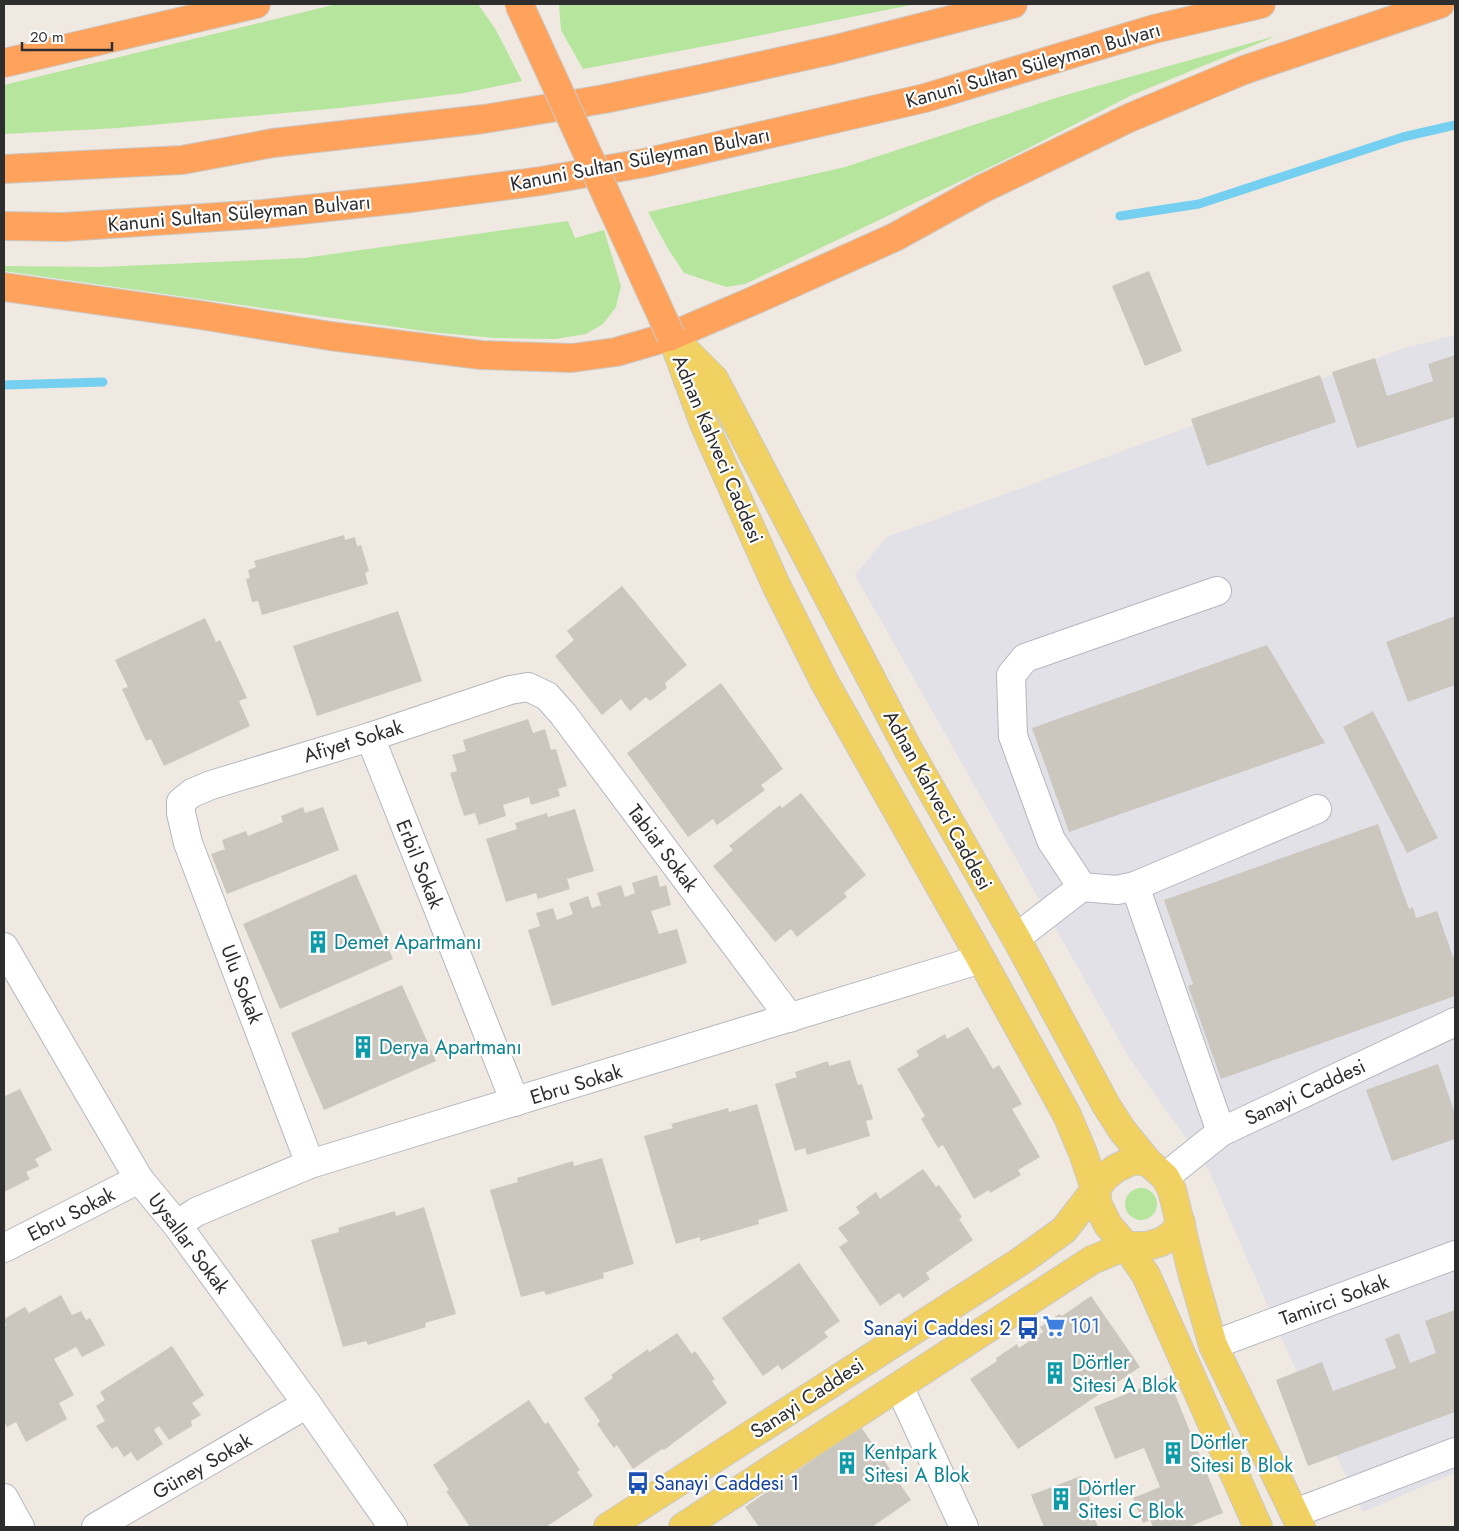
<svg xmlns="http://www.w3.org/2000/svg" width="1459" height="1531" viewBox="0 0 1459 1531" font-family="Jost,sans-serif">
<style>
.industrial{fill:#e3e1e8}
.green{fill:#b6e59e}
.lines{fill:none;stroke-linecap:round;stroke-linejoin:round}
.stream{stroke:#75cff0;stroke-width:9}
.building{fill:#cbc7bf}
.minor-casing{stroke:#b4b7c1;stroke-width:30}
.major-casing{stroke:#c9c9c9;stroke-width:30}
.highway-casing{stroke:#c9c9c9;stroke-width:30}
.minor{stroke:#fff;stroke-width:28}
.major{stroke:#f2d163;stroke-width:28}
.highway{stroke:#ffa35c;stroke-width:28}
.highway-bridge-casing{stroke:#c9c9c9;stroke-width:30;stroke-linecap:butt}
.highway-bridge{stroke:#ffa35c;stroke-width:28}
.labels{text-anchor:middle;stroke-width:4.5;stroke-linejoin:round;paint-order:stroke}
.street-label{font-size:20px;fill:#2e2e2e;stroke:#fff}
.culture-label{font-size:20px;fill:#0d838f;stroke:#fff;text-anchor:start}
.shop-label{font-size:20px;fill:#366cbe;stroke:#fff;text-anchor:start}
.transit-label{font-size:20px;fill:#164399;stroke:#fff;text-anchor:end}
</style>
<rect width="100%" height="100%" fill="#efe9e1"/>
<path class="industrial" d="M1455,335V1473L1363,1512L1290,1357L1209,1171L1128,1056L855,575L887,537L1405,348Z"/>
<g class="green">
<path d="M337,4H478L496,30L522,81L464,93L340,108L118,128L4,134V85Z"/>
<path d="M559,4H916L727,42L583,69L561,30Z"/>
<path d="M1276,36L1132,95L1011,157L745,284L726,287L684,273L667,247L648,212L845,167L1062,96Z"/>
<path d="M568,221L575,238L604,230L621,286L616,307L603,324L586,334L555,339L494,338L430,332L4,271V266L101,267L304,258Z"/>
<circle cx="1141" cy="1204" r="16"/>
</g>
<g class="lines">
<g class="stream">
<path d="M1120,216L1199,204L1403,137L1455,125"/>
<path d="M4,385L103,382"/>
</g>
</g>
<g class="building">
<path d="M1149,271L1182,351L1145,366L1112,286Z"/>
<path d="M1455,355V417L1357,448L1332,372L1375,358L1387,396L1433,381L1428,364Z"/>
<path d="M1320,375L1336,422L1207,466L1191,419Z"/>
<path d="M344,535L345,540L355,537L357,546L361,545L369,571L365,573L368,584L262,615L258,601L252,602L246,579L250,578L248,570L256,567L254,561Z"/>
<path d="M622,586L687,665L665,683L667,688L650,701L646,697L630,711L621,699L602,715L555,656L574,640L567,631Z"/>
<path d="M398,611L422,681L317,716L293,646Z"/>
<path d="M1455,616V685L1408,702L1386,642Z"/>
<path d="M205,618L216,642L220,640L247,698L239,701L250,726L164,766L151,739L146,741L122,689L128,687L115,660Z"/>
<path d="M1267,645L1325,743L1069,832L1032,728Z"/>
<path d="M721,683L783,769L761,785L765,790L717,825L713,819L688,837L627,753Z"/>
<path d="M1373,711L1438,838L1407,853L1343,727Z"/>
<path d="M528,719L533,733L545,729L551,750L556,749L567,786L558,789L560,796L531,805L529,797L503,805L506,816L479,825L475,813L464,816L450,773L457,771L452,755L466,751L463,740Z"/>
<path d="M801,793L866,875L844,893L847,897L797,937L791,929L775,942L713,866L733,850L729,846L780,805L782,808Z"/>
<path d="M303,807L305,813L323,807L339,850L227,894L211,854L225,849L222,840L246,831L248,836L283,822L281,816Z"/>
<path d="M575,809L594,871L567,879L570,889L538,899L536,893L506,902L486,839L517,829L515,823L547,813L548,817Z"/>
<path d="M1378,824L1409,909L1413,907L1416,918L1437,911L1453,957L1455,956V996L1221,1079L1188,986L1193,984L1164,900Z"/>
<path d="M356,874L393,959L280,1009L243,924Z"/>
<path d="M657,875L660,887L666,885L671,905L651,911L659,934L677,929L687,963L552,1006L528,930L540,926L536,913L553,908L557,920L573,914L569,903L588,896L592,908L601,905L597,893L621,885L625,897L635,893L632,883Z"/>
<path d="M402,985L436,1061L324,1110L291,1033Z"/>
<path d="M968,1027L993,1069L999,1065L1022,1104L1012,1109L1040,1157L1018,1170L1021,1175L990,1193L989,1190L974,1199L943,1145L938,1148L921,1119L925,1116L897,1069L919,1056L916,1051L945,1034L947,1039Z"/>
<path d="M850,1060L858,1085L862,1084L873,1119L866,1121L870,1136L807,1155L805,1148L795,1151L775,1084L797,1077L795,1072L828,1061L829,1066Z"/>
<path d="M1438,1064L1455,1114V1139L1392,1161L1366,1090Z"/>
<path d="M20,1089L52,1150L35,1159L39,1166L26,1172L30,1179L4,1192V1092L5,1096Z"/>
<path d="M757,1104L788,1211L758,1220L759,1224L700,1241V1237L676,1244L644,1136L673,1128L671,1124L728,1108L729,1112Z"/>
<path d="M602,1158L634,1264L603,1273L604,1278L546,1295L544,1291L521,1297L490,1190L518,1182L517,1178L573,1161L574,1166Z"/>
<path d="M923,1169L936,1187L939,1185L962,1217L959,1219L973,1240L926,1273L930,1279L903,1298L899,1293L880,1306L839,1247L848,1241L838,1228L860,1213L856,1207L876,1192L880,1199Z"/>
<path d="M424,1207L456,1314L425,1323L426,1327L368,1345L366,1341L343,1347L311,1240L339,1232L338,1228L395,1211L396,1216Z"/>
<path d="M799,1263L840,1321L824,1332L828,1337L782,1370L778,1365L763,1376L722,1318Z"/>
<path d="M61,1295L72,1315L81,1311L86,1320L90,1318L105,1345L82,1357L76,1347L54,1359L74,1395L59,1403L67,1419L26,1442L16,1422L7,1427L4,1422V1327L6,1326L4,1319L25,1307L29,1313Z"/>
<path d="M1091,1296L1140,1367L1018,1449L970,1379L997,1361L996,1358L1017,1344L1019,1348L1043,1332L1040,1327L1059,1314L1062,1316Z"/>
<path d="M1455,1310V1412L1308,1466L1276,1380L1322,1362L1333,1391L1396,1368L1385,1339L1399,1333L1410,1363L1436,1353L1425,1321Z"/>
<path d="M677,1333L692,1354L695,1351L715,1379L712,1381L727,1403L664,1450L662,1449L633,1469L617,1445L614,1448L604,1434L597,1424L600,1421L584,1398L613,1378L611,1375L648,1349L649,1352Z"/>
<path d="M172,1346L204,1395L192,1403L201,1415L191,1421L192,1426L169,1440L159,1426L154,1430L163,1444L137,1461L131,1452L124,1457L117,1446L112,1449L96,1426L105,1421L96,1406L105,1400L100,1392Z"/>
<path d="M1168,1377L1223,1513L1188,1527H1153L1150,1520L1143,1523L1133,1498L1160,1487L1144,1448L1115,1459L1094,1407Z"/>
<path d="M529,1400L545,1424L548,1422L580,1470L577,1472L593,1496L546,1527H470L446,1491L449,1490L433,1465Z"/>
<path d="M861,1427L911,1500L872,1527H759L745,1507Z"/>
<path d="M1081,1476L1091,1502L1083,1505L1087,1514L1092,1512L1098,1527H1044L1031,1495Z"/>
</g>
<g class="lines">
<defs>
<g id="minor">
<path d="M1217,591L1025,658L1011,675L1013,736L1051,840L1082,887L1117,890L1135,886L1317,809"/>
<path d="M370,737L515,1102"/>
<path d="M1135,886L1221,1132"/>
<path d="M1016,938L1082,887"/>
<path d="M4,947L139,1179L177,1225L307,1404L393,1527"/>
<path d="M310,1164L188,843L181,813V802L192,793L211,785L370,737L510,690L528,687L547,696L563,714L790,1018"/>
<path d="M1165,1177L1221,1132L1455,1022"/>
<path d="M177,1225L196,1212L310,1164L981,959"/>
<path d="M4,1248L139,1179"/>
<path d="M1213,1345L1455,1255"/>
<path d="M899,1386L964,1527"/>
<path d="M4,1498L20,1527"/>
<path d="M1295,1513L1455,1452"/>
<path d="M96,1527L307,1404"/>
</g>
<g id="major">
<path d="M671,336L714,379L908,749L1016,938L1106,1105L1122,1130L1148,1162L1165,1177L1172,1190L1192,1272L1213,1345L1301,1527"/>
<path d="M675,345L705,426L776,585L825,683L981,959L1067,1115L1083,1153L1096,1191L1098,1205L1108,1225L1126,1246L1146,1275L1258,1527"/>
<path d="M608,1527L1021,1261L1064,1230L1105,1177L1115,1169L1133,1160L1148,1162"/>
<path d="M683,1527L1092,1260L1126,1246H1147L1161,1242L1172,1235L1181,1223"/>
</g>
<g id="highway">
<path d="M4,63L256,4"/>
<path d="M4,169L182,160L273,143L484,119L604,99L701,79L832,50L1013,4"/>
<path d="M4,226L64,227L263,214L411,198L541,181L644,163L925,98L1154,29L1261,4"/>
<path d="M4,287L200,315L330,336L481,355L572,358L616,352L671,336L755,300L895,237L982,189L1129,118L1244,70L1440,4"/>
</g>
</defs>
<use href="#minor" class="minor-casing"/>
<use href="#major" class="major-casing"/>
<use href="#highway" class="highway-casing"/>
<use href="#minor" class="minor"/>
<use href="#major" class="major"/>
<use href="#highway" class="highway"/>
<defs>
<path id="highway-bridge" d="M519,4L671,336"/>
</defs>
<use href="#highway-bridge" class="highway-bridge-casing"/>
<use href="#highway-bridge" class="highway-bridge"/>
</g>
<defs>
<symbol id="building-bare" viewBox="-9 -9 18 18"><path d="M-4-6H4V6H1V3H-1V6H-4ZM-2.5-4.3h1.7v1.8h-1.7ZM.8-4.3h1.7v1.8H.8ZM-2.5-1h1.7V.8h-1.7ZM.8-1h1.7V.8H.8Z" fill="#0f9aa8" stroke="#fff" stroke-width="2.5" paint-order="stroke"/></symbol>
<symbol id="supermarket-bare" viewBox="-9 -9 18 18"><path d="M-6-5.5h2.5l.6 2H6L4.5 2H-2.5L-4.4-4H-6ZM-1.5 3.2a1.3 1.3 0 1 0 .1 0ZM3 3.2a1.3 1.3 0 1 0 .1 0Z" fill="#3f7fe0" stroke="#fff" stroke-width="2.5" paint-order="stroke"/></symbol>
<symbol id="bus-bare" viewBox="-9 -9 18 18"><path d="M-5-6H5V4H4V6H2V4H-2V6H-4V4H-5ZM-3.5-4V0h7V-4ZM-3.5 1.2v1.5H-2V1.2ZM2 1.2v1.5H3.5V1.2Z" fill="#1a4fb4" stroke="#fff" stroke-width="2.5" paint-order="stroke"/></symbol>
</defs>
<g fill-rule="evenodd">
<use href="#building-bare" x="302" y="926" width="32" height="32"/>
<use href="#building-bare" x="347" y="1031" width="32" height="32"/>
<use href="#supermarket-bare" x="1038" y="1310" width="32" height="32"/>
<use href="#bus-bare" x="1012" y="1312" width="32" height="32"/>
<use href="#building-bare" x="1039" y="1357" width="32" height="32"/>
<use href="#building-bare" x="1157" y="1437" width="32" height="32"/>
<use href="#building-bare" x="831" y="1447" width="32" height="32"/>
<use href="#bus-bare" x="622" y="1467" width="32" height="32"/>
<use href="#building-bare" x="1045" y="1483" width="32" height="32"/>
</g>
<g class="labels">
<g class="street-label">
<text transform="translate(1033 65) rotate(-16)" y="7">Kanuni Sultan Süleyman Bulvarı</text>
<text transform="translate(640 159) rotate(-11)" y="7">Kanuni Sultan Süleyman Bulvarı</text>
<text transform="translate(239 213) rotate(-5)" y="7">Kanuni Sultan Süleyman Bulvarı</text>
<text transform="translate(718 449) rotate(67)" y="7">Adnan Kahveci Caddesi</text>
<text transform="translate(353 741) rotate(-17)" y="7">Afiyet Sokak</text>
<text transform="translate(938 800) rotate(61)" y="7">Adnan Kahveci Caddesi</text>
<text transform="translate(663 848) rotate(53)" y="7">Tabiat Sokak</text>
<text transform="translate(420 864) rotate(68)" y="7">Erbil Sokak</text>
<text transform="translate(242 984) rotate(69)" y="7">Ulu Sokak</text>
<text transform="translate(576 1084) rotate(-17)" y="7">Ebru Sokak</text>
<text transform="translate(1305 1092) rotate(-25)" y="7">Sanayi Caddesi</text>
<text transform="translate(71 1214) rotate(-27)" y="7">Ebru Sokak</text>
<text transform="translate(189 1243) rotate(53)" y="7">Uysallar Sokak</text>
<text transform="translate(1334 1300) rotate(-20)" y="7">Tamirci Sokak</text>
<text transform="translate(807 1398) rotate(-33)" y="7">Sanayi Caddesi</text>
<text transform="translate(202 1466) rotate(-30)" y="7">Güney Sokak</text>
</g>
<g class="culture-label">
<text x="334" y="949">Demet Apartmanı</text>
<text x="379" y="1054">Derya Apartmanı</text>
<text x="1072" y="1369">Dörtler<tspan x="1072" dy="23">Sitesi A Blok</tspan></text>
<text x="1190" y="1449">Dörtler<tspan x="1190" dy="23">Sitesi B Blok</tspan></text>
<text x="864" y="1459">Kentpark<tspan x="864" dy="23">Sitesi A Blok</tspan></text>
<text x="1078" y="1495">Dörtler<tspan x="1078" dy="23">Sitesi C Blok</tspan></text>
</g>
<g class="shop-label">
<text x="1070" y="1333">101</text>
</g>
<g class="transit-label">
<text x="1011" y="1335">Sanayi Caddesi 2</text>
<text x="654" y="1490" text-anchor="start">Sanayi Caddesi 1</text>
</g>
</g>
<rect width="1459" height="1531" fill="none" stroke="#2e2e2e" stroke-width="10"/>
<path d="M22 42v8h90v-8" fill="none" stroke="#2e2e2e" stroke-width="2.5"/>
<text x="30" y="42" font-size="15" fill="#2e2e2e" stroke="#ffffff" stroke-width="4" paint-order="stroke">20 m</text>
</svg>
